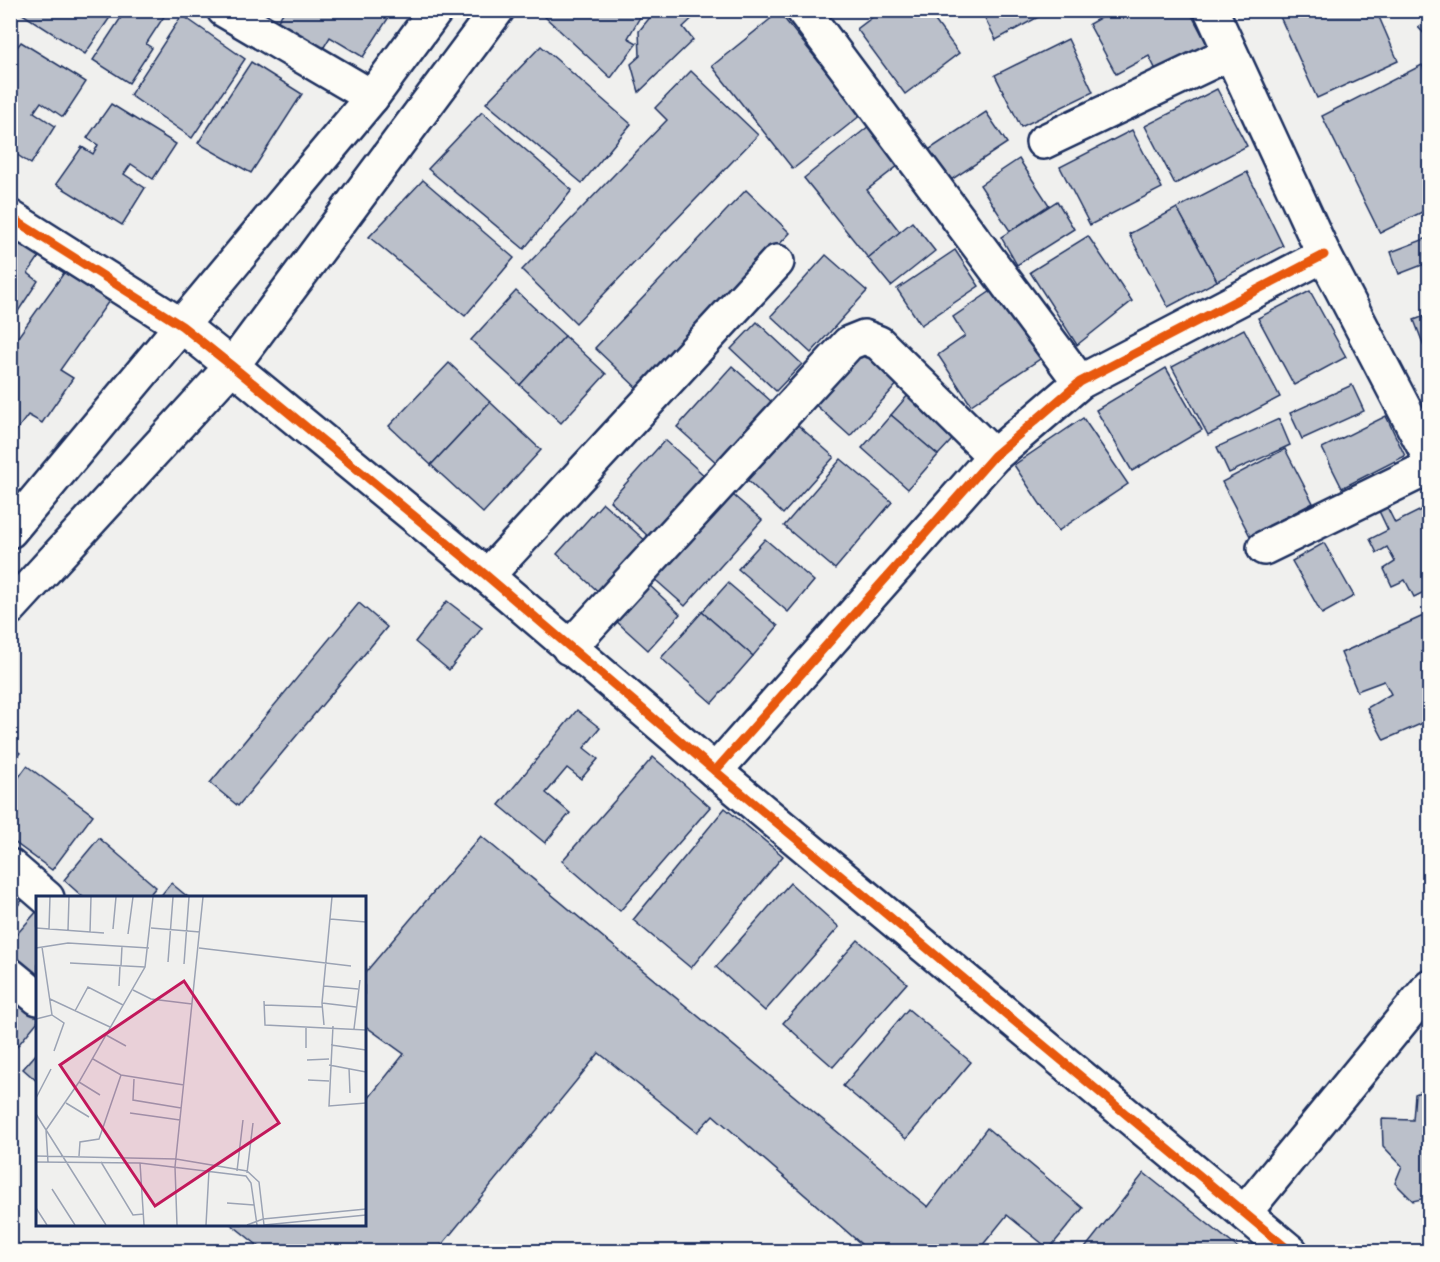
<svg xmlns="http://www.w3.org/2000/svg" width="1440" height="1262" viewBox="0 0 1440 1262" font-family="Pangolin,sans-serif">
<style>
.building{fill:#bbc0ca;stroke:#1b2f5e;stroke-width:1.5}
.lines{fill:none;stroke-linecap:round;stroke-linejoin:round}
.street-casing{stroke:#1b2f5e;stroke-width:38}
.secondary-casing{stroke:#1b2f5e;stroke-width:38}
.street{stroke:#fdfcf7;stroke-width:33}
.secondary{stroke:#fdfcf7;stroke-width:33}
.cycleway-casing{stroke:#fdfcf7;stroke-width:13}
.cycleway{stroke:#e8590c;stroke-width:9}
.inset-road{fill:none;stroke:#9ba3b4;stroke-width:1.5}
.view{fill:#c2185b;fill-opacity:0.15;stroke:#c2185b;stroke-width:3}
.inset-edge{fill:none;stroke:#1b2f5e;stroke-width:3}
</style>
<rect width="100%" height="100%" fill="#f0f0ee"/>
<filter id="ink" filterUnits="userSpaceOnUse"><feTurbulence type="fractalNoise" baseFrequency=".0167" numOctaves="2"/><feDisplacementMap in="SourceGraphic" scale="12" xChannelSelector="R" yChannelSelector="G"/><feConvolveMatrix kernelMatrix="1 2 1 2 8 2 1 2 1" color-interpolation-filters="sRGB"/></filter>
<g filter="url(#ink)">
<g class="building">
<path d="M16,10H115L85,54Z"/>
<path d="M126,10H159L165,15L146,44L152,48L129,83L93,60Z"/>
<path d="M285,10H377L389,17L363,57L330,37L321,52L275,25Z"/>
<path d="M551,10H644L628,38L637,43L611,78L545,17Z"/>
<path d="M656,10H701L683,27L693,40L639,92L631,64L640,56L639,31Z"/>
<path d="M882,10H927L959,53L905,94L857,29Z"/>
<path d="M981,10H1051L996,40Z"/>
<path d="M1114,10H1189L1208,46L1157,72L1149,56L1116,74L1089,24Z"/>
<path d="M1277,10H1376L1398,61L1317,98Z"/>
<path d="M779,12L861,115L793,169L712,66Z"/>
<path d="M182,15L245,59L192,138L130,95Z"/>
<path d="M1430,17V40L1418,27Z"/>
<path d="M1068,39L1093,92L1021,127L995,75Z"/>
<path d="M21,42L86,82L63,117L41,102L34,112L55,126L31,164L10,150V56Z"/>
<path d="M541,46L631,124L582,183L486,103Z"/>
<path d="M251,62L302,94L251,173L198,143Z"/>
<path d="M1422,65L1430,81V208L1380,233L1322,116Z"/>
<path d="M691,71L758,135L576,323L522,270L667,120L655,108Z"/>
<path d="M1217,89L1247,146L1175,184L1145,126Z"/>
<path d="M111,104L176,144L153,179L131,164L124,174L145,188L122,225L56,184L82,147L93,154L98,145L87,138Z"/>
<path d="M482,112L572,190L524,249L428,169Z"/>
<path d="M986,112L1007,143L948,182L927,151Z"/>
<path d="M869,126L899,165L867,190L900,232L868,258L804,178Z"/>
<path d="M1132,130L1162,188L1090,225L1060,167Z"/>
<path d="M1019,159L1049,205L1010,231L980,185Z"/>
<path d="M1247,172L1283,246L1217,281L1177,208Z"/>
<path d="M423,180L514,258L465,316L369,237Z"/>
<path d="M746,190L790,233L640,391L595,348Z"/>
<path d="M1057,201L1074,229L1017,265L1001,237Z"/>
<path d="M1177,208L1217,281L1168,307L1129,234Z"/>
<path d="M912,222L935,251L891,286L868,258Z"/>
<path d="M14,236L41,254L28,273L38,281L11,322L10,241Z"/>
<path d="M1088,236L1132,301L1077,345L1030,272Z"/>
<path d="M1430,237V262L1399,274L1391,252Z"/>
<path d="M955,250L979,286L921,325L897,289Z"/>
<path d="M826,255L867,291L811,353L771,316Z"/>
<path d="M66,270L109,301L60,370L73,378L42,423L28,415L10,439V348Z"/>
<path d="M997,287L1043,357L971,405L938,355L965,336L953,317Z"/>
<path d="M516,291L565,336L520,385L471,340Z"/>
<path d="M1310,291L1346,357L1294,385L1258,318Z"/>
<path d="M1430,314V344L1424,346L1414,320Z"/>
<path d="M757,322L802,364L776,391L731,349Z"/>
<path d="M1244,329L1280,397L1208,435L1172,367Z"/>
<path d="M565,336L606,374L561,423L520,385Z"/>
<path d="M859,343L901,380L850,436L809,399Z"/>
<path d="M449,363L490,402L431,465L389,426Z"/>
<path d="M732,366L773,403L718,464L677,427Z"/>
<path d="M1166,368L1202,430L1132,471L1096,410Z"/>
<path d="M1352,385L1364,411L1302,439L1290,413Z"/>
<path d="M914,388L962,429L938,455L891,415Z"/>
<path d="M490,402L541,450L483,513L431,465Z"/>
<path d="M891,415L938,455L908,489L862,448Z"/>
<path d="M1386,416L1405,456L1342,488L1322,448Z"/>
<path d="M1083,418L1128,484L1058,531L1014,465Z"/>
<path d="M1279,419L1290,445L1229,473L1217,447Z"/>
<path d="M792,420L834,457L783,514L742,475Z"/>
<path d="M665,440L706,477L650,538L610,501Z"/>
<path d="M1285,449L1313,503L1250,536L1222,482Z"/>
<path d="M841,459L892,502L835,569L784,526Z"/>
<path d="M726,489L762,520L685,606L650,575Z"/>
<path d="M603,503L648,543L602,595L557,554Z"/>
<path d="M1387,507L1395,523L1425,508L1430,518V589L1414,597L1405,580L1392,586L1384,569L1395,562L1387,547L1377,553L1370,539L1388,530L1379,511Z"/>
<path d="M765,539L814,581L788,612L738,569Z"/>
<path d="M1324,543L1354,596L1322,614L1292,561Z"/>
<path d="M728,583L778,626L753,656L702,612Z"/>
<path d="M648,584L680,614L648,650L615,620Z"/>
<path d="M447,601L482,628L449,670L415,642Z"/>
<path d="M359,603L387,627L238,806L210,783Z"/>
<path d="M702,612L753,656L712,703L661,658Z"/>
<path d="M1430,613V720L1384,740L1367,708L1391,694L1384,681L1357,691L1341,653Z"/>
<path d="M577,710L600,728L584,748L598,759L581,779L567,768L546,793L570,813L545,843L499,805Z"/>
<path d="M10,746L20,753L10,766Z"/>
<path d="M653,757L710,807L620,911L562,861Z"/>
<path d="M27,766L93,815L52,870L10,839V789Z"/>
<path d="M725,808L783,856L691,968L633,920Z"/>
<path d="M481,836L928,1207L987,1128L1083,1208L1049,1249L1007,1215L977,1252H856L861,1244L713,1115L697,1132L599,1053L436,1252H266L231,1224H364V1104L404,1054L364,1025V974Z"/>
<path d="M99,838L156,887L147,898H84L64,880Z"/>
<path d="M10,882L27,895L10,914Z"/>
<path d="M171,883L189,898H159Z"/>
<path d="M790,883L839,927L765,1011L716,967Z"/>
<path d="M38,910V977L10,954V942Z"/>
<path d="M858,940L907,983L833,1067L783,1023Z"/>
<path d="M10,993L38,1015V1021L10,1055Z"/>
<path d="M908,1009L971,1062L906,1139L843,1086Z"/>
<path d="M38,1052V1082L23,1069Z"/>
<path d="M1430,1088V1197L1413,1201L1395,1183L1402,1166L1383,1146L1382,1119L1413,1120L1415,1094Z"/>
<path d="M1144,1173L1243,1252H1082Z"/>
</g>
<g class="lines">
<defs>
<g id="street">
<path d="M224,10L372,97"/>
<path d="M803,10L1080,382"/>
<path d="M1211,10L1324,255L1430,458"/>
<path d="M1043,142L1230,53"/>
<path d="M10,217L182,326L232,366L487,576L715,771L1291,1252"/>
<path d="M1264,548L1430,467"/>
<path d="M487,576L777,262"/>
<path d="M569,648L849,343L864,337L879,343L994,456"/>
<path d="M715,771L994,456L1080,382L1324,255"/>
<path d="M10,866L47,898"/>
<path d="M10,975L38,998"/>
<path d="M1245,1212L1430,986"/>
</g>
<g id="secondary">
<path d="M10,531L372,97L436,10"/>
<path d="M10,608L232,366L497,10"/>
</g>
</defs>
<use href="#street" class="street-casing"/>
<use href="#secondary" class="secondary-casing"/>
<use href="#street" class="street"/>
<use href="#secondary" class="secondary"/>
<defs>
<g id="cycleway">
<path d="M10,217L182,326L232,366L487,576L715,771L1291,1252"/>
<path d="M715,771L994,456L1080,382L1324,255"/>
</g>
</defs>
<use href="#cycleway" class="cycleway-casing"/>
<use href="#cycleway" class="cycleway"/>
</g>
</g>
<g transform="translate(36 896)">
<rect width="330" height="330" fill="#f0f0ee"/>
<path class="inset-road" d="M294,23L330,26M0,32L68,37M115,32L164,36M13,33L14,1M77,33L80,1M32,34L33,1M54,36L55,1M92,38L97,1M0,52L32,47L113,52M163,52L315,70M132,66L137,1M34,67L109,71M148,68L153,1M85,70L86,50M83,90L84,70M288,90L322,93M97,94L115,103L156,108M14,103L74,131M228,105L229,129L330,134M286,107L320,111M228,109L286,111M39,115L52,91L87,109M16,119L28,127L18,155M0,123L16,119L6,51M288,129L286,107L296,1M297,130L293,210L330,207M270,131V152M318,133L324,84M70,139L90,150M295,149L330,154M57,163L85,179L148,189M271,164L293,163M293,169L330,176M313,172L314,197M98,183L97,204L145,212M272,184L293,185M43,186L64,199M0,202L15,173M30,207L53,221M94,217L144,224M0,218L70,329M0,260L140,263L211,275L223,286L228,329M43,260L44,246L63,243L85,179M0,266L104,267L210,280L215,287L221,329M12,266L10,234L43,186L109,71L117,1M65,266L97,319L108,318M104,267L108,329M201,275L207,224M211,277L217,227M16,293L39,329M191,307L218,309M0,312L11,329M141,329L139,271L167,1M170,329L173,274M211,329L227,323L330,313M228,329L330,319"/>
<path class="view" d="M148,85L243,227L119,310L24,169Z"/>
<rect width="330" height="330" class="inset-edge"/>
</g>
<rect width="1440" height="1262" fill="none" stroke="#fdfcf7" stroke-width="36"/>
<rect x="18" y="18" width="1404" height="1226" fill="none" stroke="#1b2f5e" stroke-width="2" filter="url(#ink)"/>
</svg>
